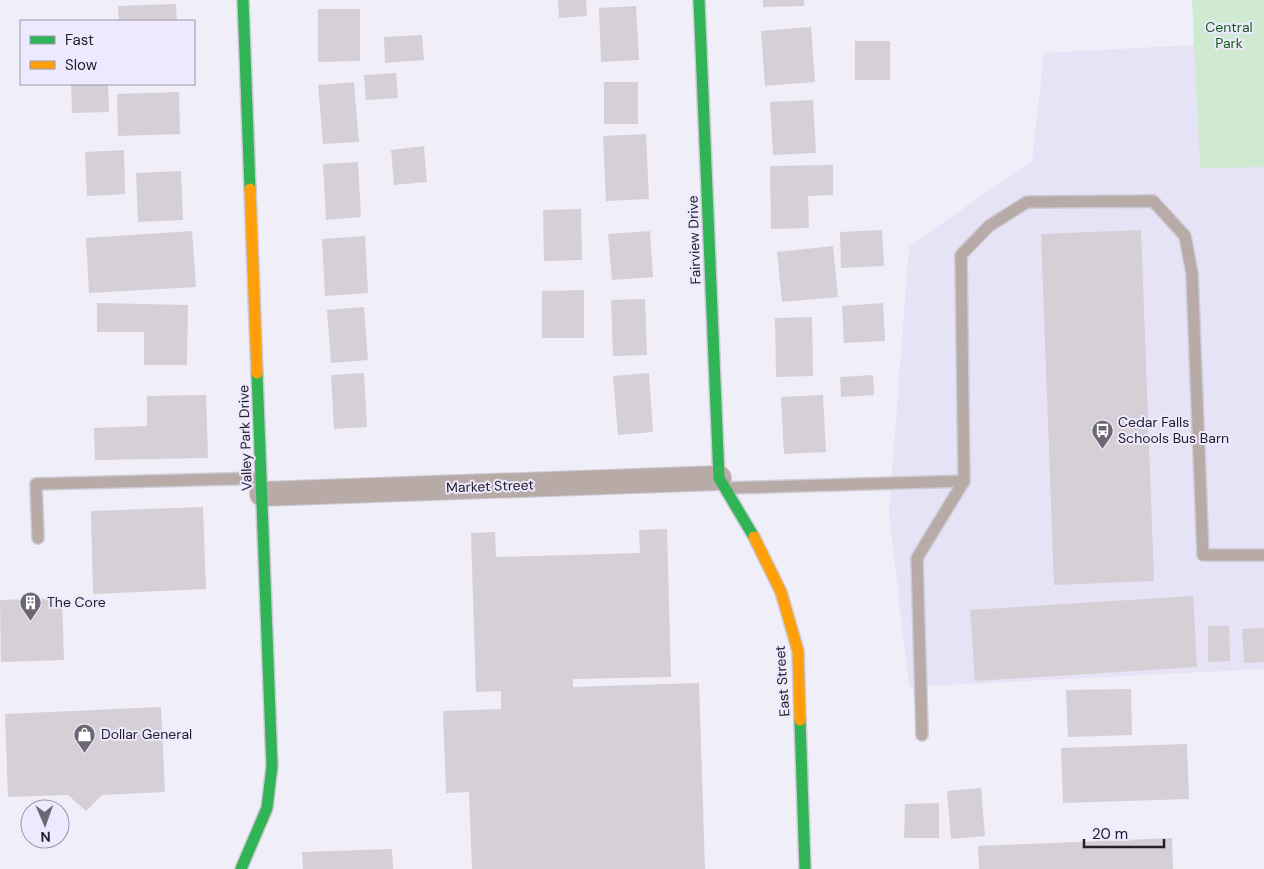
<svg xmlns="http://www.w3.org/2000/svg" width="1264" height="869" viewBox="0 0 1264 869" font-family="'DM Sans',sans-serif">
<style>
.built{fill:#e6e3f6}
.green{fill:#d0ead2}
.building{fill:#d6cfd6}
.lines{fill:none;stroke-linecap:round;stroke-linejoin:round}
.lane-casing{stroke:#cccad3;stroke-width:14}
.street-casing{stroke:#cccad3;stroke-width:26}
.fast-casing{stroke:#cccad3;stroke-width:14}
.slow-casing{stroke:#cccad3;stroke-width:14}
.lane{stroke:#b7aaa7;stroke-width:11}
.street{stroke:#b7aaa7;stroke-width:24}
.fast{stroke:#30b455;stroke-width:11}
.slow{stroke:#ff9f0a;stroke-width:11}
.labels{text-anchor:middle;stroke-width:4;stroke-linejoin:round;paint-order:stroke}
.park-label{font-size:14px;fill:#175d19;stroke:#ede9fe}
.street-label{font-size:14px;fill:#23202c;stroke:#ede9fe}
.poi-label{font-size:14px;fill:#23202c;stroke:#ede9fe;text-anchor:start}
</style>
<rect width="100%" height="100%" fill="#f0eef9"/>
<path class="built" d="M1195,45L1200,167H1264V669L909,687L889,512L909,246L1032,161L1044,53Z"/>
<path class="green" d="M1192,0H1264V167L1200,168Z"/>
<g class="building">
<path d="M558,0H586L587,16L559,18Z"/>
<path d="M763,0H804V6L763,7Z"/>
<path d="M176,4L177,21H119L118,6Z"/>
<path d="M636,6L639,60L601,62L599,8Z"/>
<path d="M318,9H360V61L318,62Z"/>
<path d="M811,27L815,82L765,86L761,31Z"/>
<path d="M422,35L424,60L385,63L384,37Z"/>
<rect x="855" y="41" width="35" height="39"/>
<path d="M396,73L398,98L366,100L364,75Z"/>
<path d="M354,82L359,142L323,144L318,85Z"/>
<rect x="604" y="82" width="34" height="42"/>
<path d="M71,84H108L109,112L72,113Z"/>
<path d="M179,92L180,134L118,136L117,94Z"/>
<path d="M813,100L816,153L773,155L770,102Z"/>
<path d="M646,134L649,199L606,201L603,136Z"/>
<path d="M424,146L427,182L394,185L391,150Z"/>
<path d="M124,150L125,194L87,196L85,152Z"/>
<path d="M358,162L361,217L326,220L323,164Z"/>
<path d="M833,165V195L808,196L809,228L771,229L770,166Z"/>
<path d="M181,171L183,220L138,222L136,173Z"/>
<path d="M581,209L582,260L544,261L543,210Z"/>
<path d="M882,230L884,266L841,268L840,232Z"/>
<path d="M1141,230L1154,581L1054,585L1041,234Z"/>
<path d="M192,231L196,287L89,293L86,238Z"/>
<path d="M650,231L653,277L612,280L608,234Z"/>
<path d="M365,236L368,293L325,296L322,239Z"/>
<path d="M833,246L838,297L782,302L777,252Z"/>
<path d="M584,290V338H542V291Z"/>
<path d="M645,299L647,355L613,356L611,300Z"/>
<path d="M97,303L188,305L187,365H144V332H97Z"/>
<path d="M883,303L885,341L844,343L842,306Z"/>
<path d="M364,307L368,360L331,363L327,310Z"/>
<path d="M812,317L813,376L776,377L775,318Z"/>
<path d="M364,373L367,427L334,429L331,375Z"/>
<path d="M649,373L653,432L618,435L613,376Z"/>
<path d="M873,375L874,395L841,397L840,377Z"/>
<path d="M206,395L208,458L95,460L94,428L147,426V396Z"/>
<path d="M823,395L826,452L784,454L781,397Z"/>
<path d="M203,507L206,589L93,594L91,511Z"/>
<path d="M667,529L671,677L573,679V687L699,683L705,869H472L469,792L446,793L443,711L501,709V691L476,692L471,533L495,532L496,557L640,553L639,530Z"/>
<path d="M1193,596L1197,667L975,681L970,610Z"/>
<path d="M62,598L64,660L1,662L0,600Z"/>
<path d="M1208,626H1229L1230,661L1208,662Z"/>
<path d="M1264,628V662L1244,663L1242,629Z"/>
<path d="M1131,689L1132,735L1068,737L1066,690Z"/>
<path d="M161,707L165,792L102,795L86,811L68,795L8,797L5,714Z"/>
<path d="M1187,744L1189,799L1063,803L1061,748Z"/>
<path d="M981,788L985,836L951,839L947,791Z"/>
<path d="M939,803V838H904L905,804Z"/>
<path d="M1172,838L1173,869H979L978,846Z"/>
<path d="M392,849L393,869H303L302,852Z"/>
</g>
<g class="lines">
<defs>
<g id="lane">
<path d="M727,488L964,481L961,255L989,226L1027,202L1153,201L1185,236L1192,273L1203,555H1264"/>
<path d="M38,538L36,484L261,478"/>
<path d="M922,735L917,558L964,481"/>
</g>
<path id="street" d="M262,494L719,478"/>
<g id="fast">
<path d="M243,0L250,189"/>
<path d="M699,0L719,478L754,537"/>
<path d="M800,720L805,869"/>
<path d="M241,869L267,808L272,766L257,373"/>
</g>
<g id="slow">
<path d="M250,189L257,373"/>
<path d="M754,537L781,592L798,651L800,720"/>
</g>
</defs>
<use href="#lane" class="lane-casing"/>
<use href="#street" class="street-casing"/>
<use href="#fast" class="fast-casing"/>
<use href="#slow" class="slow-casing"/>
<use href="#lane" class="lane"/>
<use href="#street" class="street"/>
<use href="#fast" class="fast"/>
<use href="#slow" class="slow"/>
</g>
<defs>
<symbol id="bus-pin" viewBox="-11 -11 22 30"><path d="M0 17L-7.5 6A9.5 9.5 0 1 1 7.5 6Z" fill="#6b6874" stroke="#ede9fe"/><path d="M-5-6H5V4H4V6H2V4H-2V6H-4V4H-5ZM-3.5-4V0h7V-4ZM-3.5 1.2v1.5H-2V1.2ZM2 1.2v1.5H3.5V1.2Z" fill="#fff"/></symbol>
<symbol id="building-pin" viewBox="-11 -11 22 30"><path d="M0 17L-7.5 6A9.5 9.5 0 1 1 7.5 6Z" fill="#6b6874" stroke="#ede9fe"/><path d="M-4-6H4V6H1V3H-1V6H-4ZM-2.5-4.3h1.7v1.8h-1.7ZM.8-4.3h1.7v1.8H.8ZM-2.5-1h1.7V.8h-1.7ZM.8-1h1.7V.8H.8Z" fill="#fff"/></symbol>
<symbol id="shop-pin" viewBox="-11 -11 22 30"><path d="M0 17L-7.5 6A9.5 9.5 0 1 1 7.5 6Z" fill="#6b6874" stroke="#ede9fe"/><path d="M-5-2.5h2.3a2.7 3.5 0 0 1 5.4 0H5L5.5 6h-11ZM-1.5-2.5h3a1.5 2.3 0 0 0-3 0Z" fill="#fff"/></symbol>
</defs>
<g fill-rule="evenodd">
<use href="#bus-pin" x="1090" y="418" width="25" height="34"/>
<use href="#building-pin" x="18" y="590" width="25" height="34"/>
<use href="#shop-pin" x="72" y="722" width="25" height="34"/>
</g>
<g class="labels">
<g class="park-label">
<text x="1229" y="32">Central<tspan x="1229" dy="16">Park</tspan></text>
</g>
<g class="street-label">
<text transform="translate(694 240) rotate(-92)" y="5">Fairview Drive</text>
<text transform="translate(245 438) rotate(-92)" y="5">Valley Park Drive</text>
<text transform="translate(490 486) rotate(-2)" y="5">Market Street</text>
<text transform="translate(782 681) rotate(-94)" y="5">East Street</text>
</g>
<g class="poi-label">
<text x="1118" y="427">Cedar Falls<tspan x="1118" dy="16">Schools Bus Barn</tspan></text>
<text x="47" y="607">The Core</text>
<text x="101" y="739">Dollar General</text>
</g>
</g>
<rect x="20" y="20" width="175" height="65" fill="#ede9fe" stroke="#9c99aa"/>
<rect x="30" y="36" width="25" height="8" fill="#30b455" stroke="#9c99aa"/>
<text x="65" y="45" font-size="15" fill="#23202c">Fast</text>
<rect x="30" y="61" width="25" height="8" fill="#ff9f0a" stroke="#9c99aa"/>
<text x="65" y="70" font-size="15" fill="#23202c">Slow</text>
<g transform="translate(45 824) rotate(178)"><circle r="24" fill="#ede9fe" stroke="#9c99aa"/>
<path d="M0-4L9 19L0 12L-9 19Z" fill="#6b6874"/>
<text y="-8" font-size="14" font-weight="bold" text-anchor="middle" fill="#23202c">N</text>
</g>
<path d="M1084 839v8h80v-8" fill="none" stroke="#23202c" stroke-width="2.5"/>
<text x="1092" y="839" font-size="15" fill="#23202c" stroke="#ede9fe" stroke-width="4" paint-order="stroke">20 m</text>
</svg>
